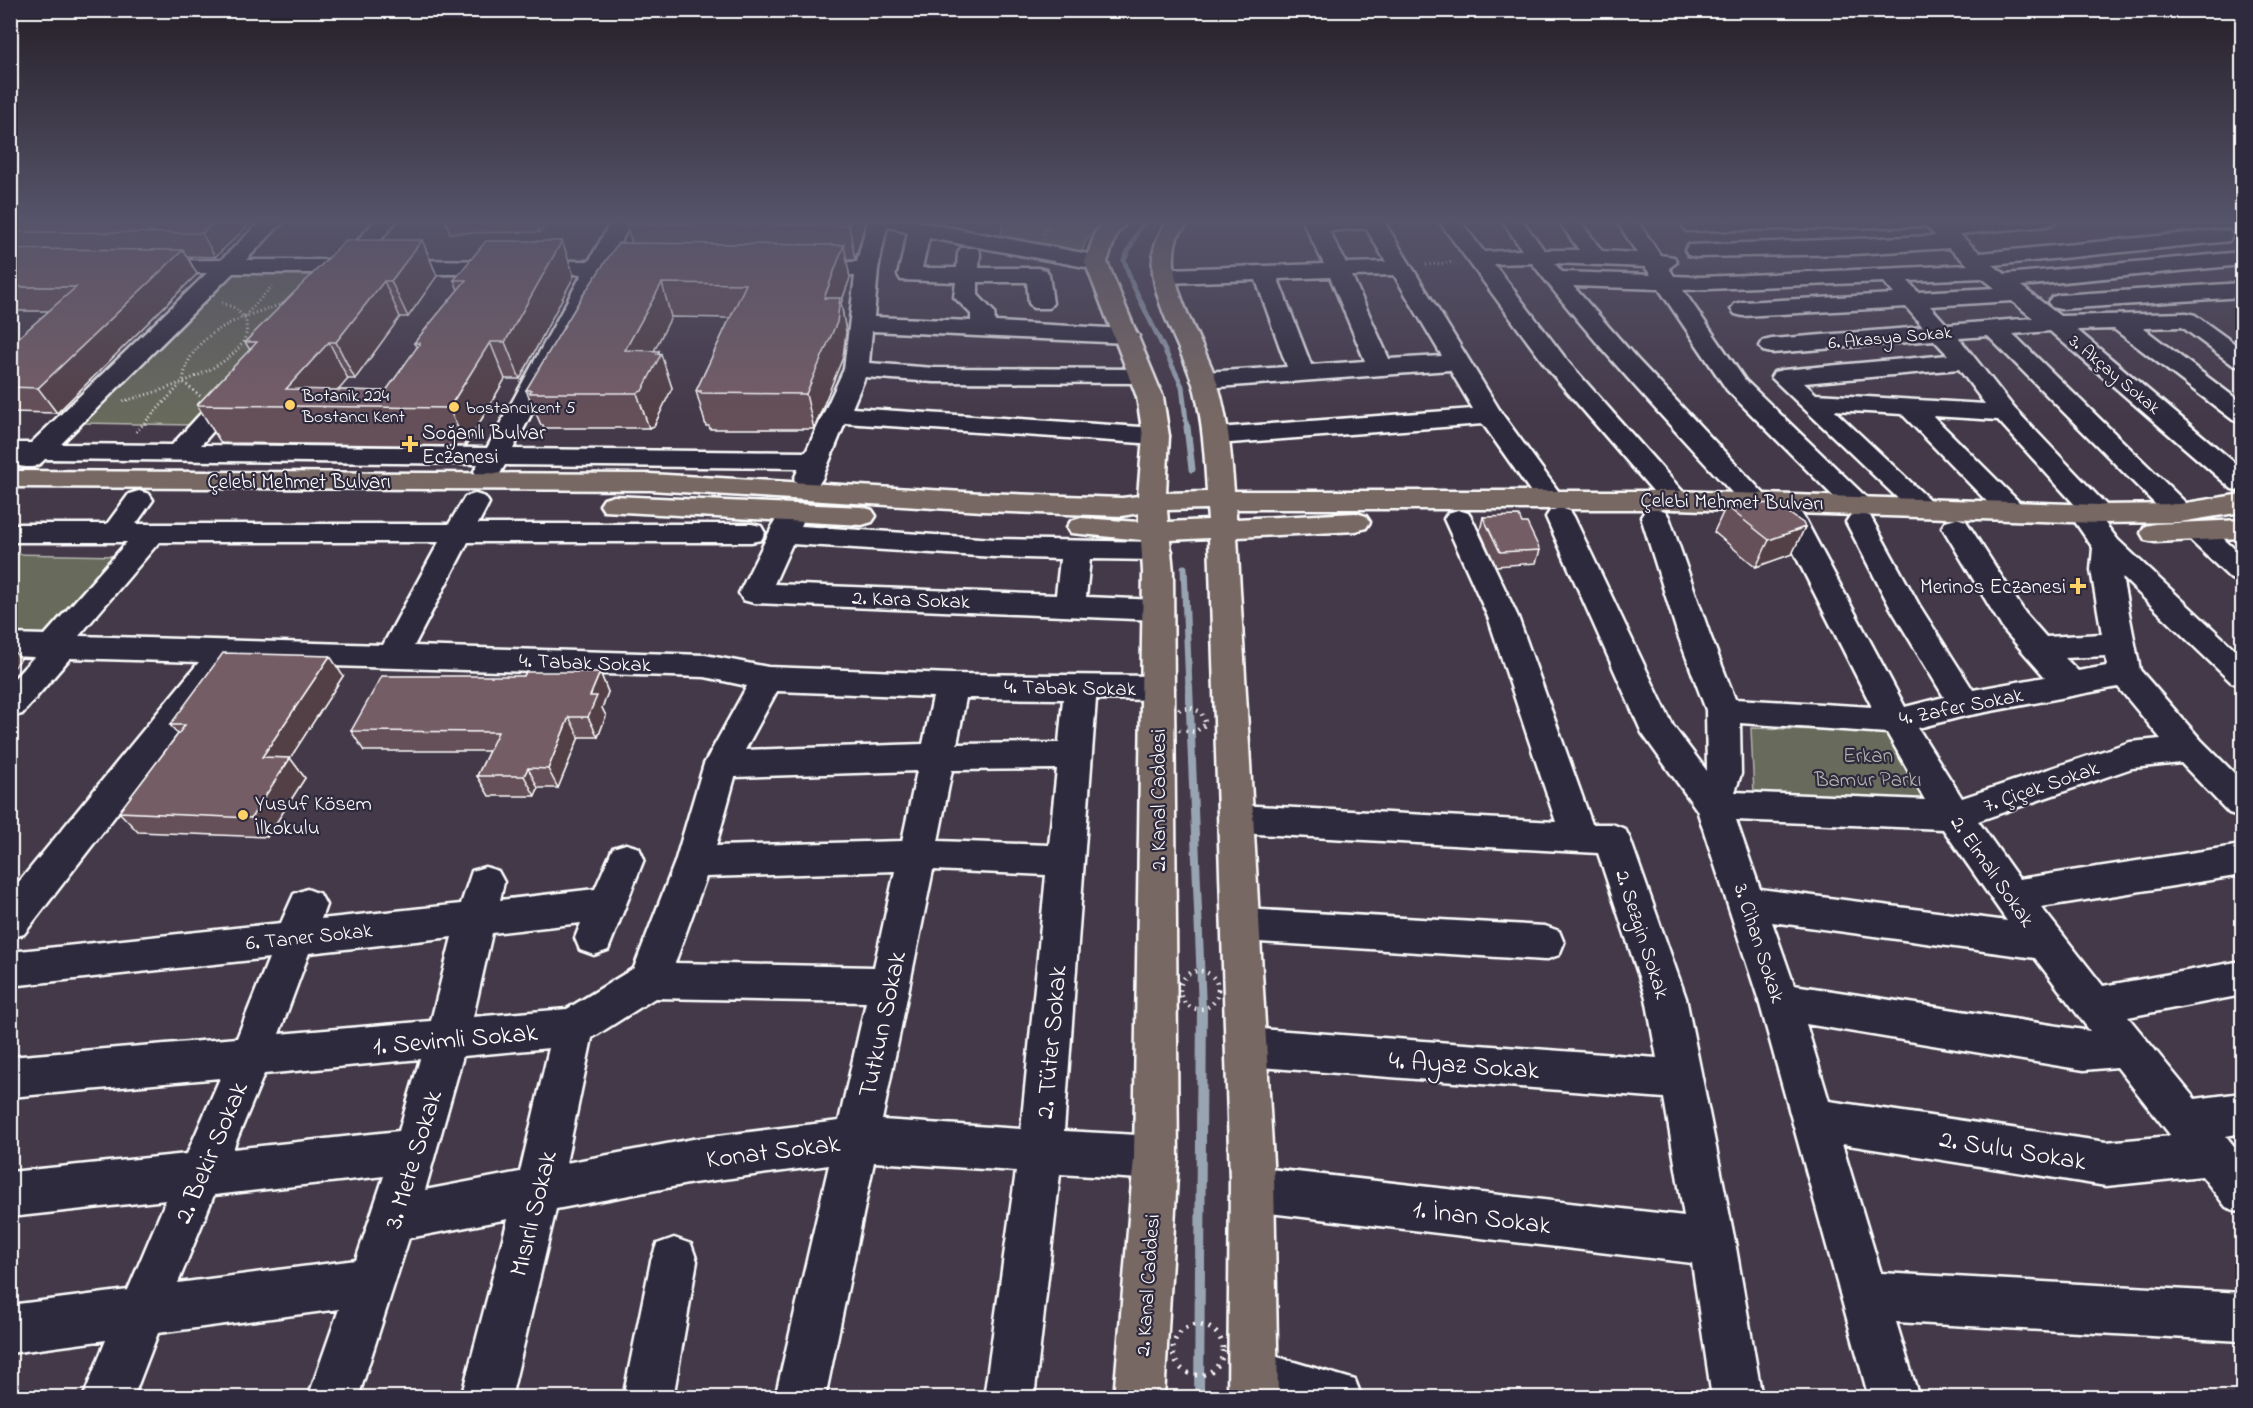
<svg xmlns="http://www.w3.org/2000/svg" width="2253" height="1408" viewBox="0 0 2253 1408" font-family="'Indie Flower',sans-serif">
<style>
.green{fill:#676a5c;stroke:#b3b4ae;stroke-width:1.5}
.lines{fill:none;stroke-linecap:round;stroke-linejoin:round}
.stream-far3{stroke:#98a4b2;stroke-width:5}
.stream-far2{stroke:#98a4b2;stroke-width:7}
.stream-far1{stroke:#98a4b2;stroke-width:8}
.stream{stroke:#98a4b2;stroke-width:10}
.minor-casing{stroke:#fff;stroke-width:5}
.major-casing{stroke:#fff;stroke-width:5}
.path-far2{stroke:#fff;stroke-width:3;stroke-dasharray:1 3;stroke-linecap:butt}
.path-far1{stroke:#fff;stroke-width:4.5;stroke-dasharray:1.5 5;stroke-linecap:butt}
.path{stroke:#fff;stroke-width:5;stroke-dasharray:2 6;stroke-linecap:butt}
.minor{fill:#2f2a3d;fill-rule:evenodd}
.major{fill:#776864;fill-rule:evenodd}
.wall{fill:#655058;stroke:#fff;stroke-width:1.5}
.shaded-wall{fill:#524147;stroke:#fff;stroke-width:1.5}
.building{fill:#755d66;stroke:#fff;stroke-width:1.5}
.poi-dot{fill:#ffd166;stroke:#2f2a3d;stroke-width:2}
.labels{text-anchor:middle;stroke-width:4.5;stroke-linejoin:round;paint-order:stroke}
.far-street-label{font-size:18px;fill:#fff;stroke:#2f2a3d}
.far-poi-label{font-size:18px;fill:#fff;stroke:#2f2a3d;text-anchor:start}
.poi-label{font-size:21px;fill:#fff;stroke:#2f2a3d;text-anchor:start}
.street-label{font-size:21px;fill:#fff;stroke:#2f2a3d}
.park-label{font-size:21px;fill:#b3b4ae;stroke:#2f2a3d}
.near-street-label{font-size:26px;fill:#fff;stroke:#2f2a3d}
</style>
<rect width="100%" height="100%" fill="#443949"/>
<filter id="ink" filterUnits="userSpaceOnUse"><feTurbulence type="fractalNoise" baseFrequency=".0167" numOctaves="2"/><feDisplacementMap in="SourceGraphic" scale="12" xChannelSelector="R" yChannelSelector="G"/><feConvolveMatrix kernelMatrix="1 2 1 2 8 2 1 2 1" color-interpolation-filters="sRGB"/></filter>
<g filter="url(#ink)">
<g class="green">
<path d="M1002,220H1103L1086,241L1081,254L1001,241Z"/>
<path d="M234,273H335L192,425L84,423Z"/>
<path d="M11,554L117,556L47,640L11,639Z"/>
<path d="M1751,728L1895,732L1937,807L1754,795Z"/>
</g>
<g class="lines">
<path class="stream-far3" d="M1148,220L1140,227L1124,260L1131,281L1182,386L1187,429"/>
<g class="stream-far2">
<path d="M1187,427L1192,469"/>
<path d="M1184,568L1189,688"/>
</g>
<path class="stream-far1" d="M1189,686L1202,1009"/>
<path class="stream" d="M1199,1398L1202,1008"/>
<defs>
<g id="minor">
<path d="M262,220H285L246,260H340L376,220H397L364,260L589,261L612,220H632L611,261L654,263L657,268L654,273L604,275L513,449L806,452L844,369L855,276H802L794,274L791,269L794,264L802,262H857L868,220H910L1104,257L1107,262L1104,267L1096,269L929,238L922,268H957L958,253L961,248H977L980,253L979,268H1038L1046,270L1049,275L1053,303L1049,308H1033L1029,303L1027,282H978V295L994,312L995,322L1127,329L1135,331L1139,336L1135,341L1127,343L872,331L869,363L934,368L1142,369L1151,371L1154,376L1151,381L1142,383L934,382L865,377L852,408L1156,428L1165,430L1169,436L1165,442L1156,444L845,423L822,479L818,485L808,487L798,485L794,479L799,468L505,465L498,477L488,479L478,477L474,471L478,464L45,459C37,468 31,468 19,466L16,459H10V443H31L207,273H148L140,271L137,266L140,261L221,260ZM887,226L908,233L898,275L901,280L956,282L954,297L971,314V321L874,317L878,269ZM233,273H330L333,278L341,280L353,274H582L487,448L201,445L250,389L246,384L237,381L228,384L172,445L61,444Z"/>
<path d="M1302,220H1383L1502,414L1564,499L1560,505L1550,508L1540,505L1483,424L1217,444L1208,442L1204,436L1208,430L1217,428L1473,409L1450,370L1204,388L1195,385L1191,380L1195,375L1204,372L1287,367L1256,280L1165,283L1157,281L1154,276L1157,271L1165,269L1324,264ZM1366,228L1386,262L1346,263L1329,231ZM1394,275L1442,356L1389,359L1352,276ZM1330,277L1365,361L1311,365L1278,279Z"/>
<path d="M1438,220H1460L1484,252L1522,250L1502,220H1522L1544,250H1579L1558,220H1579L1602,251L1637,253L1616,220H1637L1660,255L1674,257L1677,262L1669,268L1674,276L1701,277L1968,265L1949,248L1854,254L1696,257L1688,255L1685,250L1688,245L1936,236L1926,226L1686,231L1683,226L1686,221L1694,220H1943L1946,222L2057,220L2053,224L2046,226L1959,234L1980,253L2221,230L2229,231L2232,236L2229,241L2221,242L1993,265L2005,274L2242,252V265L2021,286L2060,316L2187,313L2195,315L2242,349V367L2233,365L2182,327L2143,328L2242,403V423L2233,420L2114,329L2077,330L2242,469V491L2232,489L2050,331L2013,334L2190,507L2194,513L2190,519L2180,522L2170,519L1988,336L1959,338L2014,408L2109,508L2113,514L2109,520L2104,522L2118,540L2242,656V686L2231,682L2122,577L2140,670L2201,740L2242,781V817L2229,813L2181,763L2132,768L1978,821L2019,879L2242,845V875L2041,907L2103,986L2242,961V995L2128,1017L2195,1099L2242,1093V1133L2226,1136L2242,1156V1213L2226,1207L2202,1176L2106,1186L1842,1144L1881,1273L2242,1293V1341L1896,1322L1919,1398H1869L1759,1001L1697,810L1642,733L1546,517L1550,511L1560,508L1570,511L1574,517L1673,726L1707,771L1706,710L1678,635L1641,517L1645,511L1655,508L1665,511L1669,517L1710,635L1735,699L1872,707L1777,519L1781,513L1791,510L1801,513L1805,519L1905,707L1944,697L1890,607L1846,522L1850,516L1860,513L1870,516L1919,605L1973,690L2045,677L2003,629L1942,527L1946,521L1956,518L1966,521L2025,613L2046,637L2102,634L2091,570L2093,548L2069,513L2076,506L1998,420L1933,416L2021,504L2025,510L2021,516L2011,519L2001,516L1902,414L1834,410L1936,506L1932,512L1922,515L1912,512L1771,377L1774,372L1783,370L1948,355L1934,340L1772,353L1763,351L1760,346L1763,341L1772,339L1923,327L1906,307L1743,316L1735,314L1731,309L1735,304L1743,302L1894,294L1884,282L1683,290L1745,380L1867,498L1871,504L1867,510L1857,513L1847,510L1727,390L1659,289L1573,286L1637,359L1765,495L1769,501L1765,507L1755,510L1745,507C1672,427 1598,349 1532,263L1494,264L1569,363L1690,500L1686,506L1676,509L1666,506L1551,373ZM1554,263L1645,267L1651,275L1562,272ZM1982,278L1995,288L1918,292L1908,281ZM2012,301L2033,318L1947,325L1930,306ZM1959,369L1985,404L1816,394L1804,383ZM2106,656L2107,666L2078,671L2065,658ZM2118,687L2161,739L2130,742L1962,798L1918,728L1965,716ZM1740,723L1887,733L1925,800L1735,792L1741,774ZM1736,820L1943,829L2007,921L1760,889ZM1772,922L2035,958L2090,1031L1794,985ZM1806,1024L2084,1070L2117,1067L2171,1136L2106,1142L1829,1101Z"/>
<path d="M2242,283V297L2060,309L2052,307L2048,302L2052,297L2060,295Z"/>
<path d="M139,491L149,494L153,500L136,524H449L465,497L475,494L485,497L489,503L478,524H751L761,526L765,533L761,540L751,542H468L414,646L705,655L768,667L952,674L1158,676L1170,680L1174,688L1170,696L1158,700L1096,699L1064,1131L1156,1136L1172,1143L1178,1158L1172,1173L1156,1180L1060,1174L1034,1398H984L1016,1171L874,1162L825,1398H775L829,1165L693,1183L556,1209L511,1398H461L508,1219L409,1238L358,1398H308L339,1309L158,1333L133,1398H83L106,1340L10,1353V1305L128,1290L166,1200L10,1217V1172L187,1154L220,1078L10,1097V1057L237,1038L269,958L10,986V952L281,923L294,894L307,889L320,894L326,905L321,919L461,904L472,871L485,867L498,871L504,882L500,900L595,889L613,848L626,844L639,848L644,859L608,950L594,955L580,950L575,938L581,923L492,933L473,1017L567,1009L634,968L675,862L704,764L747,686L705,677L233,663L24,934L10,938V893L199,662L70,658L22,714L10,717V683L34,657L10,656V634L45,635L127,542H10V524H107L129,494ZM159,542H439L383,645L79,636ZM777,691L933,697L923,744L745,750ZM966,698L1063,699L1059,743L957,744ZM1057,769L1049,845L938,841L952,770ZM917,771L902,841L716,846L735,777ZM933,870L1046,875L1021,1129L882,1120ZM895,871L874,967L675,963L706,877ZM452,937L431,1021L279,1034L309,953ZM655,998L866,1002L839,1121L693,1139L566,1163L592,1038ZM549,1048L520,1172L425,1190L463,1056ZM420,1059L399,1131L233,1149L264,1074ZM384,1176L356,1260L178,1283L214,1195Z"/>
<path d="M793,504L803,507L807,513L801,526L994,539L1157,542L1167,544L1172,551L1167,558L1157,560L1090,559L1086,597L1158,600L1169,603L1173,610L1169,617L1158,620L754,603L743,600L739,593L779,513L783,507ZM792,544L994,557L1060,559L1056,595L774,584Z"/>
<path d="M1458,510L1468,513L1472,519L1518,617L1592,824H1612L1625,829L1630,839L1686,998L1735,1242L1762,1398H1712L1692,1263L1253,1211L1237,1205L1231,1189L1237,1173L1253,1167L1684,1216L1664,1098L1247,1066L1232,1060L1226,1047L1232,1034L1247,1028L1657,1058L1646,998L1598,853L1239,833L1226,829L1221,819L1226,809L1239,805L1556,822L1488,617L1444,519L1448,513Z"/>
<path d="M2200,524L2210,526L2242,556V582L2231,579L2190,540L2186,533L2190,526Z"/>
<path d="M1243,909L1545,926L1559,931L1564,943L1559,955L1545,960L1243,941L1229,937L1224,925L1229,913Z"/>
<path d="M674,1238L691,1244L697,1261L673,1398H623L651,1261L657,1244Z"/>
<path d="M1254,1350L1355,1380L1362,1398H1249L1237,1392L1229,1375L1237,1358Z"/>
</g>
<g id="major">
<path d="M1107,220H1130L1117,233L1107,262L1163,397L1169,436L1166,493L1207,492C1205,458 1203,424 1195,391C1182,339 1125,270 1169,220H1190C1187,226 1180,231 1177,238C1162,284 1204,340 1217,382C1228,417 1231,455 1234,491H1676L2099,505L2180,504L2242,494V512L2180,522L2099,523L1676,509H1236V519L1356,513L1366,516L1370,522L1366,528L1356,531L1237,537L1274,1180L1278,1398H1228L1230,1180L1209,538L1170,540L1173,572L1178,1158L1164,1398H1114L1134,1158L1143,572L1141,540L1071,533L1067,527L1071,521L1081,518L1139,522V513L1122,516L982,511L650,490L10,487V471L650,474L982,493L1122,498L1138,496L1143,436L1137,397L1085,262L1096,231ZM1207,509L1208,520L1168,522L1167,510Z"/>
<path d="M614,496L862,507L872,510L876,516L872,522L862,525L604,511L600,505L604,499Z"/>
<path d="M2242,520V538L2155,542L2145,540L2141,533L2145,526L2155,524Z"/>
</g>
</defs>
<use href="#minor" class="minor-casing"/>
<use href="#major" class="major-casing"/>
<g class="path-far2">
<path d="M1044,234L1050,220"/>
<path d="M1426,265L1454,262"/>
<path d="M245,316L272,286"/>
<path d="M200,396L183,382C188,331 244,316 286,303"/>
<path d="M123,401C153,394 239,368 246,334C247,330 246,324 246,320L235,308L220,302"/>
<path d="M136,432L180,385"/>
<path d="M10,563L16,557"/>
</g>
<g class="path-far1">
<path d="M1191,708L1201,712L1206,724L1195,732L1180,730L1173,724V716L1180,709Z"/>
<circle cx="1199" cy="990" r="19"/>
</g>
<circle class="path" cx="1198" cy="1350" r="25"/>
<use href="#minor" class="minor"/>
<use href="#major" class="major"/>
</g>
<g class="wall">
<path d="M10,220H254L215,257L187,256L197,274L57,413L10,412V345L49,311H10Z"/>
<path d="M445,220H548L540,232L450,233Z"/>
<path d="M626,220H866L855,260H846L850,278L841,303L846,332L843,357L814,429H710L709,426H706L696,391L730,318L671,317L654,351L661,354L672,388L654,426L649,428H544L543,425H541L526,390L632,243L626,224L627,223Z"/>
<path d="M422,240L437,276L408,317H400L355,379H348L338,390L386,391L417,348L414,343L458,290L454,280L562,241L574,276L520,379H505L466,446L221,443L197,405L250,350L245,342Z"/>
<path d="M1726,506L1805,527L1792,554L1756,567L1714,532Z"/>
<path d="M1483,517L1522,523L1540,550L1536,563L1496,566L1480,531Z"/>
<path d="M600,672L608,692L602,708L606,716L598,737H579L558,788H538L535,796H489L477,776L489,751H364L351,731L524,676Z"/>
<path d="M343,676L290,758L305,778L267,837L138,832L119,812L178,734L170,725Z"/>
</g>
<g class="shaded-wall">
<path d="M216,220H254L215,257L202,233Z"/>
<path d="M535,220H548L540,232Z"/>
<path d="M851,220H866L855,260L849,225Z"/>
<path d="M422,240L437,276L408,317L391,281Z"/>
<path d="M562,241L574,276L520,379L505,342Z"/>
<path d="M844,245L850,278L841,303L846,332L843,357L814,429L806,394L824,298Z"/>
<path d="M183,250L197,274L57,413L38,388Z"/>
<path d="M384,281L400,317L355,379L336,342Z"/>
<path d="M662,283L671,317L637,385L625,350Z"/>
<path d="M329,342L348,379L324,407L286,389Z"/>
<path d="M490,342L505,379L466,446L449,408Z"/>
<path d="M659,351L660,356L661,354L672,388L654,426L649,428L637,393Z"/>
<path d="M1805,527L1792,554L1756,567L1769,540Z"/>
<path d="M10,647L21,659L10,672Z"/>
<path d="M330,656L343,676L280,774L290,758L305,778L267,837L251,818L262,757Z"/>
<path d="M600,672L608,692L602,708L606,716L598,737L588,717L590,696Z"/>
<path d="M569,717L579,737L558,788L548,769Z"/>
<path d="M528,768L538,788L535,796L524,776Z"/>
</g>
<g class="building">
<path d="M10,220H216L202,233L10,232Z"/>
<path d="M629,220H851L849,225L626,224Z"/>
<path d="M346,240H422L391,281H384L336,342H329L286,389L386,391L420,343H414L466,280H454L486,241H562L505,342H490L449,408L197,405L257,342H245Z"/>
<path d="M618,243L844,245L824,298H840L837,322L806,394L700,393L701,391H696L746,284L662,283L625,350L659,351L657,354H661L642,391L637,393H530L531,390H526L581,298Z"/>
<path d="M10,249L183,250L38,388L10,387V345L76,287H10Z"/>
<path d="M1774,503L1803,523L1805,527L1769,540L1726,506Z"/>
<path d="M1519,516L1522,523H1527L1540,550L1500,552L1483,517Z"/>
<path d="M223,653L330,656L262,757L290,758L251,818L119,812L185,725H170Z"/>
<path d="M526,672H600L590,696H597L588,717H569L548,769L528,768L524,776H477L498,732L351,731L382,676H524Z"/>
</g>
</g>
<linearGradient id="sky" x2="0" y2="1"><stop stop-color="#251f28"/><stop offset="0.53" stop-color="#56546a"/><stop offset="1" stop-color="#56546a" stop-opacity="0"/></linearGradient>
<rect width="2253" height="417" fill="url(#sky)"/>
<g class="poi-dot">
<circle cx="290" cy="405" r="6"/>
<circle cx="454" cy="407" r="6"/>
<path d="M407 435h6v6h6v6h-6v6h-6v-6h-6v-6h6z"/>
<path d="M2075 577h6v6h6v6h-6v6h-6v-6h-6v-6h6z"/>
<circle cx="243" cy="815" r="6"/>
</g>
<g class="labels">
<g class="far-street-label">
<text transform="translate(1890 337) rotate(-5)" y="6">6. Akasya Sokak</text>
<text transform="translate(2115 374) rotate(40)" y="6">3. Akçay Sokak</text>
</g>
<g class="far-poi-label">
<text x="302" y="401">Botanik 224<tspan x="302" dy="21">Bostancı Kent</tspan></text>
<text x="466" y="413">bostancıkent 5</text>
</g>
<g class="poi-label">
<text x="422" y="439">Soğanlı Bulvar<tspan x="422" dy="24">Eczanesi</tspan></text>
<text x="2066" y="593" text-anchor="end">Merinos Eczanesi</text>
<text x="255" y="810">Yusuf Kösem<tspan x="255" dy="24">İlkokulu</tspan></text>
</g>
<g class="street-label">
<text x="299" y="488">Çelebi Mehmet Bulvarı</text>
<text transform="translate(1732 501) rotate(1)" y="7">Çelebi Mehmet Bulvarı</text>
<text transform="translate(911 599) rotate(2)" y="7">2. Kara Sokak</text>
<text transform="translate(585 662) rotate(2)" y="7">4. Tabak Sokak</text>
<text transform="translate(1070 687) rotate(1)" y="7">4. Tabak Sokak</text>
<text transform="translate(1961 706) rotate(-11)" y="7">4. Zafer Sokak</text>
<text transform="translate(2041 786) rotate(-19)" y="7">7. Çiçek Sokak</text>
<text transform="translate(1158 800) rotate(-90)" y="7">2. Kanal Caddesi</text>
<text transform="translate(1993 871) rotate(55)" y="7">2. Elmalı Sokak</text>
<text transform="translate(1643 934) rotate(72)" y="7">2. Sezgin Sokak</text>
<text transform="translate(309 936) rotate(-6)" y="7">6. Taner Sokak</text>
<text transform="translate(1760 943) rotate(72)" y="7">3. Cihan Sokak</text>
<text transform="translate(1147 1285) rotate(-86)" y="7">2. Kanal Caddesi</text>
</g>
<g class="park-label">
<text x="1868" y="762">Erkan<tspan x="1868" dy="24">Bamur Parkı</tspan></text>
</g>
<g class="near-street-label">
<text transform="translate(881 1024) rotate(-78)" y="9">Tutkun Sokak</text>
<text transform="translate(455 1038) rotate(-5)" y="9">1. Sevimli Sokak</text>
<text transform="translate(1050 1042) rotate(-85)" y="9">2. Tüter Sokak</text>
<text transform="translate(1464 1064) rotate(4)" y="9">4. Ayaz Sokak</text>
<text transform="translate(2013 1149) rotate(9)" y="9">2. Sulu Sokak</text>
<text transform="translate(773 1150) rotate(-7)" y="9">Konat Sokak</text>
<text transform="translate(210 1152) rotate(-67)" y="9">2. Bekir Sokak</text>
<text transform="translate(412 1159) rotate(-73)" y="9">3. Mete Sokak</text>
<text transform="translate(532 1213) rotate(-76)" y="9">Mısırlı Sokak</text>
<text transform="translate(1482 1216) rotate(7)" y="9">1. İnan Sokak</text>
</g>
</g>
<rect width="2253" height="1408" fill="none" stroke="#2f2a3d" stroke-width="36"/>
<rect x="18" y="18" width="2217" height="1372" fill="none" stroke="#fff" stroke-width="2" filter="url(#ink)"/>
</svg>
